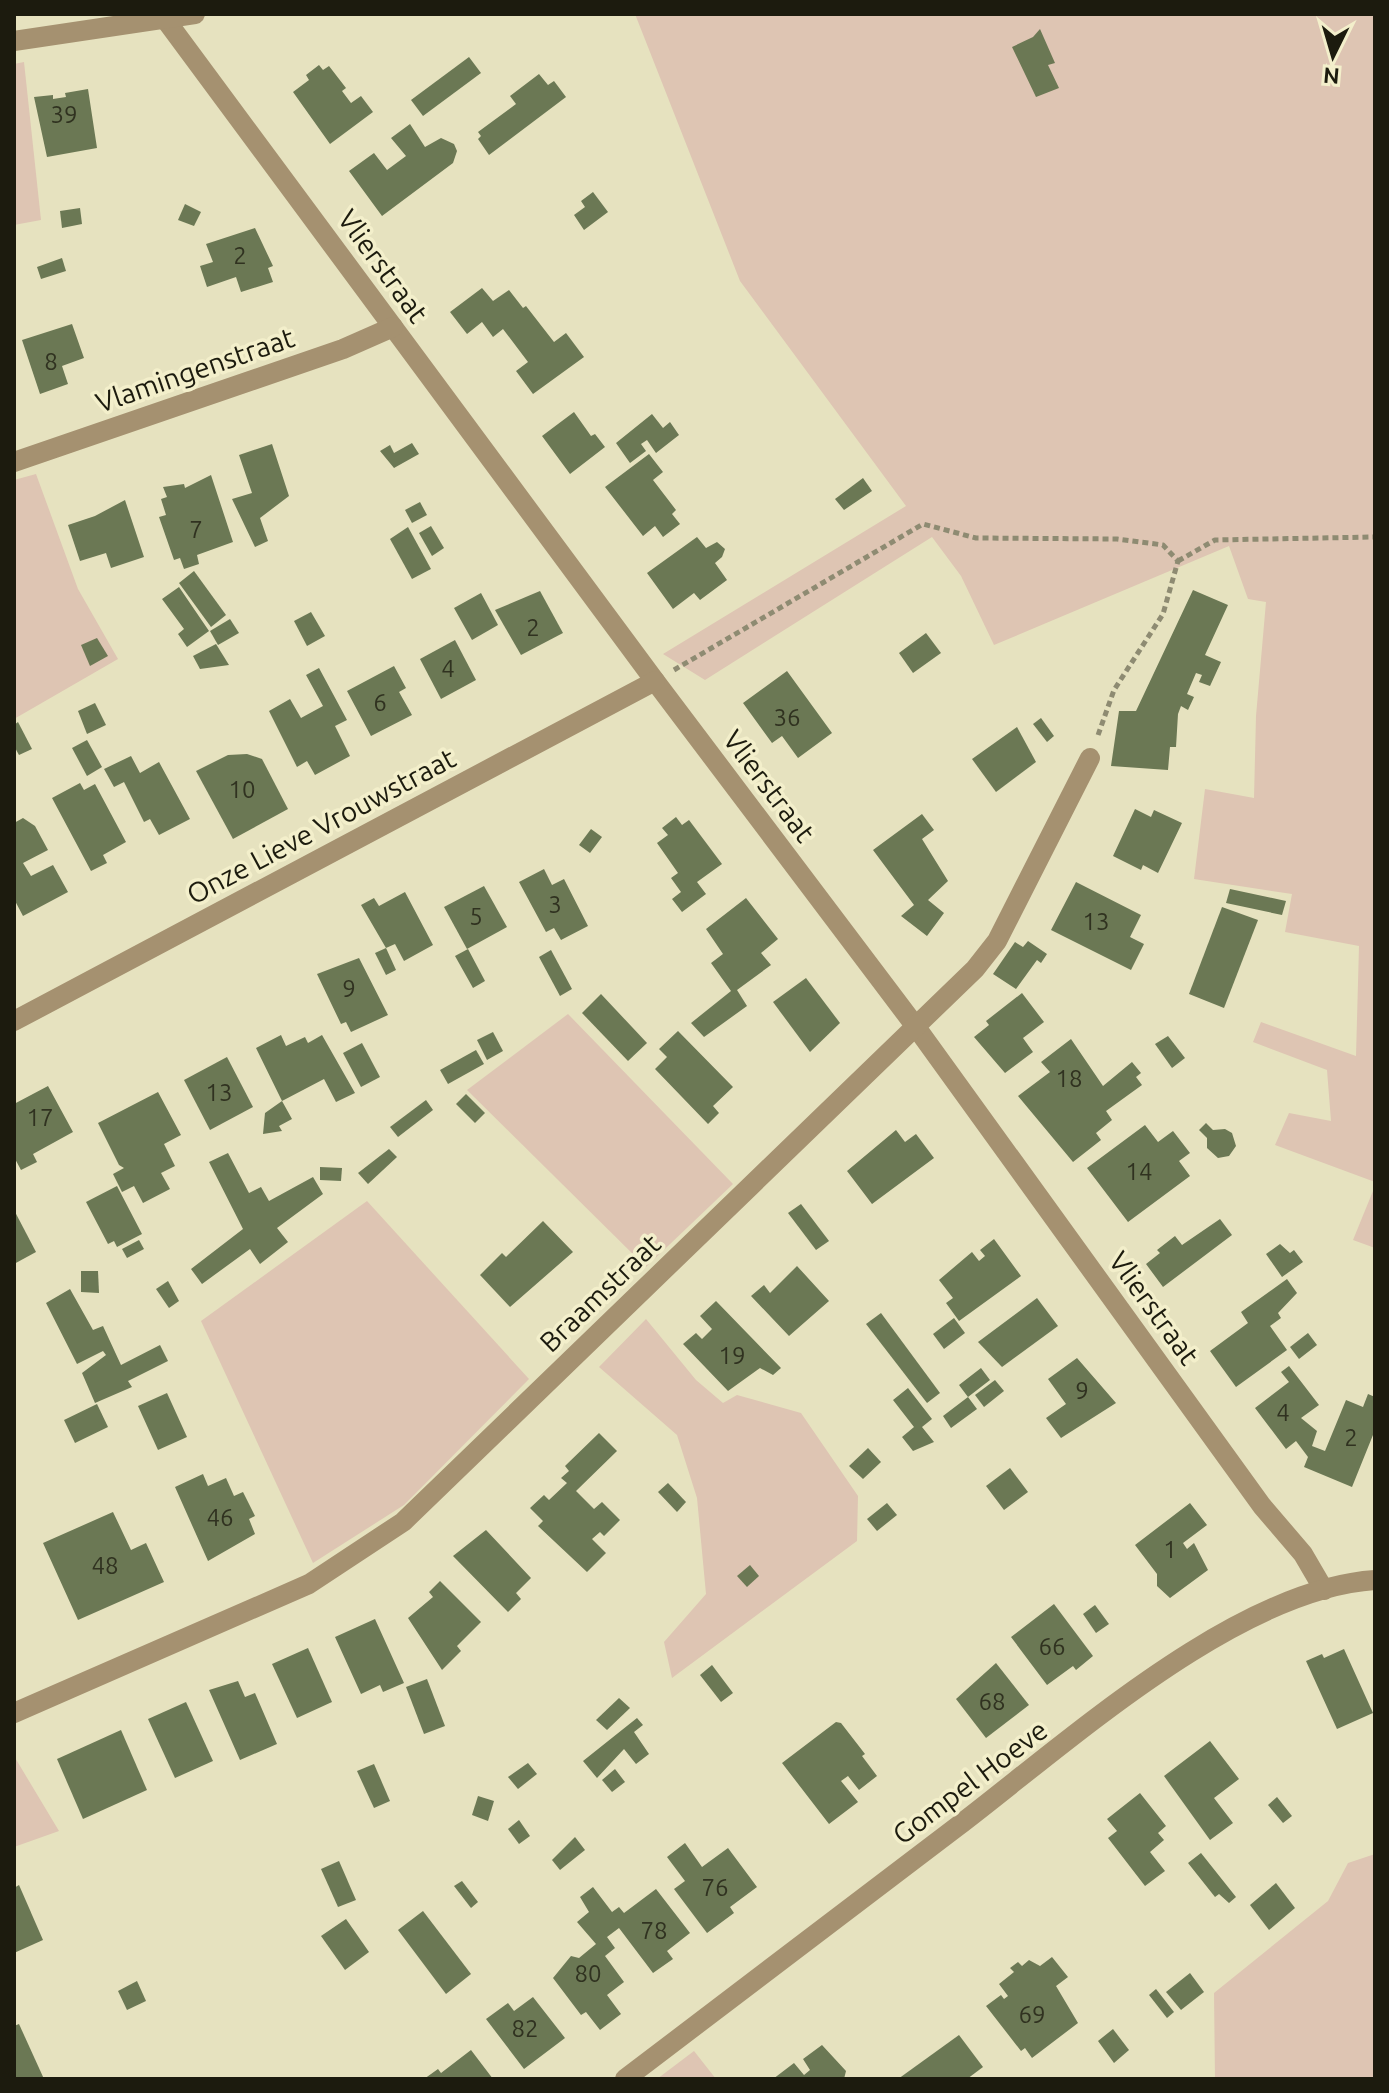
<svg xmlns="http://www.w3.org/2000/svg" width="1389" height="2093" viewBox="0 0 1389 2093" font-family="Ubuntu,sans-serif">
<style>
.green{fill:#dec5b3}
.building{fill:#6b7854}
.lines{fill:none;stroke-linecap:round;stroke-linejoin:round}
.path{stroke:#8e8b72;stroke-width:5;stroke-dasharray:6 4;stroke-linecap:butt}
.street{stroke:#a59170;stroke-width:20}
.labels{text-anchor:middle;stroke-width:7;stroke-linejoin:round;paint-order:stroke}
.number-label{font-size:24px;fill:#303220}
.street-label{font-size:28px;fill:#1c1b0e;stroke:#f3efcb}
</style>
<rect width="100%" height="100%" fill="#e6e2bf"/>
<g class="green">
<path d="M635,14H1375V1182L1275,1145L1289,1113L1331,1121L1327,1070L1253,1042L1261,1022L1356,1056L1359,946L1285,932L1292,894L1194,879L1205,789L1254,798L1256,716L1266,602L1248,599L1229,546L994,645L961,576L932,537L705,680L663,654L906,506L740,281Z"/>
<path d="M24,62L41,220L14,225V64Z"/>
<path d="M36,474L78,589L118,659L14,719V480Z"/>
<path d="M568,1014L733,1184L646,1267L467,1090Z"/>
<path d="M1375,1186V1248L1353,1240Z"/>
<path d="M367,1201L529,1379L404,1505L313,1563L201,1321Z"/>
<path d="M646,1319L696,1380L723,1403L737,1395L801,1413L858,1496L857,1541L672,1678L664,1642L706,1594L697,1498L677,1435L599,1367Z"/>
<path d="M14,1756L59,1831L14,1847Z"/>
<path d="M1375,1854V2079H1215L1214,1993L1328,1901L1348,1863Z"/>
<path d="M694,2051L716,2079H657Z"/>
</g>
<g class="building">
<path d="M1040,29L1055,63L1048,65L1059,88L1036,97L1012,47L1033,37Z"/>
<path d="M469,57L481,73L423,116L411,100Z"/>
<path d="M319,65L323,70L329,66L346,88L342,91L351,103L361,96L373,112L330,144L293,92L309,80L306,75Z"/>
<path d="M539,74L548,85L554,81L566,97L489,155L478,139L481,136L478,132L516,104L510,96Z"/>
<path d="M88,89L97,148L47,157L34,97L53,95V99L66,97L65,93Z"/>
<path d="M410,124L425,147L441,138L454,144L457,151L453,163L382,216L349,171L374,153L387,170L406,156L391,138Z"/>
<path d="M593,192L608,212L584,230L574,215L585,207L581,201Z"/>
<path d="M185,204L201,212L194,226L178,220Z"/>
<path d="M80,208L82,224L62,228L60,211Z"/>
<path d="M255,228L273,266L268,268L273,282L241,292L236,277L207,287L200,266L213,262L206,244Z"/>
<path d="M62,258L66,271L41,279L37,267Z"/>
<path d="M482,288L493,301L509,290L523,308L526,306L554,342L566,333L584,357L533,394L516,371L528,362L503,329L493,337L482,322L467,334L450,312Z"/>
<path d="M72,324L84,358L62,366L68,384L40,394L22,340Z"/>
<path d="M574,412L591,436L595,434L605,447L570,474L542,436Z"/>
<path d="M652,414L663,428L670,422L679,435L656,453L647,440L641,444L646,451L630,463L616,443Z"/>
<path d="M412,443L419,454L394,468L380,451L390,445L394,453Z"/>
<path d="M272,444L289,496L260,518L268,541L255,547L232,499L252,493L239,455Z"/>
<path d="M649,454L663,472L653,480L676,510L672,514L680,524L663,537L655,526L643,536L605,487Z"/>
<path d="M211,475L233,542L197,555L199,564L184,569L180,558L174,560L159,517L166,515L161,499L167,497L163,487L184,484L185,488Z"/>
<path d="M863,478L872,491L844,510L835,499Z"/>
<path d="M125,500L144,557L111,568L106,553L80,561L68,525L95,516Z"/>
<path d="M420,502L427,515L412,523L405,510Z"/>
<path d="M431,526L444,548L432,556L419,533Z"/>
<path d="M408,527L431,569L412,579L390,539Z"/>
<path d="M697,537L706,548L717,542L725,549L722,557L715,563L727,580L700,600L694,593L673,609L647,573Z"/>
<path d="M194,571L226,615L211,627L179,583Z"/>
<path d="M179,587L209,631L187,647L178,634L184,629L162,599Z"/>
<path d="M1193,590L1228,605L1205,655L1221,662L1210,686L1199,682L1202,675L1196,673L1187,694L1194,697L1188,710L1181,706L1178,714L1176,747H1170L1168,770L1111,766L1119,711H1136Z"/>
<path d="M540,591L563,633L521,655L495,610Z"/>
<path d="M481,593L498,625L472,640L454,608Z"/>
<path d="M311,612L325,636L307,646L294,621Z"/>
<path d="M230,619L239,633L218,645L210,631Z"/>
<path d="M926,633L941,653L913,673L899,653Z"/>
<path d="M97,638L108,656L90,666L81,645Z"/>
<path d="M455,640L476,680L441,699L420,659Z"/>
<path d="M216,644L229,665L200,669L193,656Z"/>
<path d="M394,666L406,688L399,692L412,715L371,736L347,691Z"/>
<path d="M319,668L347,720L335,726L350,756L315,775L307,761L297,767L269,711L290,699L301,718L323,706L306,675Z"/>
<path d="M787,671L832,733L798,758L782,736L772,743L743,703Z"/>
<path d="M95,703L106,725L87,734L78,711Z"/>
<path d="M1041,718L1054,736L1047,742L1033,724Z"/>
<path d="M18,722L32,749L19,755L14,746V725Z"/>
<path d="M1017,727L1036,762L996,792L972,759Z"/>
<path d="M87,740L102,767L87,776L72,748Z"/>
<path d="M247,754L262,759L288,809L233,839L196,771L228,755Z"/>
<path d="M131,756L140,773L159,762L190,819L159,835L150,819L144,822L124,782L114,787L104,769Z"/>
<path d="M80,783L84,790L95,784L126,842L103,855L107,863L91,871L52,798Z"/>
<path d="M1135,809L1151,817L1154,810L1182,823L1158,873L1143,865L1141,870L1113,856Z"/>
<path d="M922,814L934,830L922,839L948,881L928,900L944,913L927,936L901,916L914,905L873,850Z"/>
<path d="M676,817L682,825L689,820L722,864L697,882L706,894L682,912L672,899L681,892L671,878L678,873L657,843L668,835L662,828Z"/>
<path d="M23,818L35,826L48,850L23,863L31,876L53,865L68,892L23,916L14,899V823Z"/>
<path d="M591,829L602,837L590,853L579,845Z"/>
<path d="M544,869L552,885L564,879L588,926L561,940L554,928L546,932L519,882Z"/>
<path d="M1076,882L1141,915L1130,937L1144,944L1131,970L1051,930Z"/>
<path d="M484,886L507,927L467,949L444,907Z"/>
<path d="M1230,889L1286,901L1282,915L1226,903Z"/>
<path d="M405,892L433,945L404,961L395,944L386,948L361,905L374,898L379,906Z"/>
<path d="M746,898L778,939L761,953L771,965L737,990L747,1006L704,1037L691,1023L731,991L711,963L723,954L706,929Z"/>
<path d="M1222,907L1258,920L1224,1008L1189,994Z"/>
<path d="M1028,941L1047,954L1041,963L1037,960L1016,989L993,974L1015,942L1023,947Z"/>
<path d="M386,948L396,970L386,975L375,953Z"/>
<path d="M468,949L485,981L473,988L455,956Z"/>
<path d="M551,950L572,989L560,996L539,957Z"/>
<path d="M359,958L388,1015L351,1032L346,1022L341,1024L317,974Z"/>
<path d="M806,978L840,1023L810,1052L773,1002Z"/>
<path d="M1022,993L1044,1022L1023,1038L1033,1052L1005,1073L974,1037L989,1025L986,1021Z"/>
<path d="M601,994L647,1043L628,1061L582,1013Z"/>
<path d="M678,1031L733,1087L713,1106L719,1113L708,1124L655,1069L667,1057L659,1049Z"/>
<path d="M493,1032L503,1051L487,1060L477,1040Z"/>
<path d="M281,1035L286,1046L305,1037L308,1043L322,1035L355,1093L336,1102L324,1079L282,1101L292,1119L279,1126L282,1131L263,1134L265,1113L282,1101L256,1048Z"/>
<path d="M1168,1036L1185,1058L1172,1068L1155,1044Z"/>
<path d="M1071,1039L1103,1086L1132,1062L1141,1073L1136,1077L1142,1085L1106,1111L1112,1120L1096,1133L1101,1140L1073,1162L1018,1096L1050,1072L1041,1062Z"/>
<path d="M362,1043L380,1077L361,1087L343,1053Z"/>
<path d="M476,1050L484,1064L448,1084L440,1070Z"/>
<path d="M227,1057L253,1107L210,1130L184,1080Z"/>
<path d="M48,1086L73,1132L33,1154L37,1162L21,1170L14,1157V1104Z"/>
<path d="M158,1092L181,1135L164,1144L175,1166L161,1173L170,1189L143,1203L134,1186L122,1192L113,1174L124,1168L119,1165L98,1123Z"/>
<path d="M466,1094L485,1113L475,1123L456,1104Z"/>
<path d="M426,1100L433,1110L398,1137L390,1127Z"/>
<path d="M1206,1123L1213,1130L1225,1129L1232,1133L1236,1146L1229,1156L1218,1158L1207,1148V1138L1199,1130Z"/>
<path d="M1145,1125L1158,1142L1173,1131L1190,1153L1179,1161L1190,1176L1128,1222L1087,1168Z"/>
<path d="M896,1130L905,1142L916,1134L934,1158L872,1204L847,1171Z"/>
<path d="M389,1149L397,1157L368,1184L358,1173Z"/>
<path d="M228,1153L249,1193L261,1187L269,1201L313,1177L323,1194L277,1228L288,1242L260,1264L250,1249L202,1284L191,1269L243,1229L209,1162Z"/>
<path d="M320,1167L342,1168L341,1181L320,1180Z"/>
<path d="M117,1186L142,1234L117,1247L114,1241L108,1244L86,1202Z"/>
<path d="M801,1204L829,1241L816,1250L788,1213Z"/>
<path d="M14,1210L36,1252L14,1264Z"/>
<path d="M1220,1219L1232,1235L1163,1287L1146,1264L1160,1253L1157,1250L1175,1236L1182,1245Z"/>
<path d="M543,1221L573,1252L510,1307L480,1275L502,1253L506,1257Z"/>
<path d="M994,1239L1021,1276L959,1321L946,1303L953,1298L939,1280L972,1252L979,1261L985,1256L980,1250Z"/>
<path d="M139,1240L144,1249L127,1258L122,1249Z"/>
<path d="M1280,1244L1290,1253L1294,1250L1303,1262L1282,1277L1266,1254Z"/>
<path d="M797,1266L829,1301L789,1336L751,1296L764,1285L770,1293Z"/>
<path d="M81,1271H98L99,1293L81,1292Z"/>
<path d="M1287,1279L1297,1293L1278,1313L1281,1318L1270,1326L1287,1350L1236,1387L1210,1351L1248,1323L1241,1312Z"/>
<path d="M168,1281L179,1301L169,1308L156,1289Z"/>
<path d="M70,1289L93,1330L103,1326L121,1365L160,1345L168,1361L128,1381L132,1387L95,1403L82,1373L106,1355L103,1351L77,1364L46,1303Z"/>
<path d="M1037,1298L1058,1326L1002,1367L978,1342Z"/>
<path d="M716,1301L781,1368L773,1375L760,1368L728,1391L683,1344L696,1333L702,1339L712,1329L700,1316Z"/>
<path d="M881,1313L940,1393L927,1403L866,1324Z"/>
<path d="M954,1318L965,1333L944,1349L933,1334Z"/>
<path d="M1308,1333L1317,1345L1299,1359L1290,1347Z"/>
<path d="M1077,1358L1116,1403L1061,1438L1046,1418L1066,1404L1048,1379Z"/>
<path d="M1289,1366L1319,1405L1301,1418L1317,1431L1312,1446L1325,1451L1346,1400L1363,1407L1368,1394L1375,1397V1430L1352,1487L1304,1467L1308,1457L1296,1441L1286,1449L1255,1408L1289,1382L1281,1372Z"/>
<path d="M981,1368L990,1380L968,1397L977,1409L951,1428L943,1416L968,1397L959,1385Z"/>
<path d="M995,1380L1004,1391L984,1407L975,1395Z"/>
<path d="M908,1388L932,1419L922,1427L934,1442L913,1451L902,1437L914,1427L893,1400Z"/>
<path d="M167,1393L187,1437L158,1450L138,1406Z"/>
<path d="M97,1404L108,1427L75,1443L64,1420Z"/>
<path d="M599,1433L617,1451L576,1491L594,1509L602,1502L620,1520L604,1536L600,1532L592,1539L606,1553L587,1572L538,1526L543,1521L530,1508L544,1495L549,1500L567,1483L561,1478L569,1471L565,1466Z"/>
<path d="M868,1448L881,1462L863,1479L849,1466Z"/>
<path d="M1010,1468L1028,1492L1004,1510L986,1486Z"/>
<path d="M203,1474L208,1486L226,1478L234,1496L243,1492L255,1516L249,1519L255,1534L208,1561L175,1487Z"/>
<path d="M668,1483L686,1502L677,1512L658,1492Z"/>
<path d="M887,1503L897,1515L877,1531L867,1519Z"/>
<path d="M1190,1503L1207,1525L1183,1543L1187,1549L1194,1543L1208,1570L1170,1598L1157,1586V1574L1135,1545Z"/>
<path d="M113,1512L131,1550L146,1543L164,1582L78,1620L43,1543Z"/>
<path d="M486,1530L531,1578L516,1593L521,1599L508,1612L453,1556Z"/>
<path d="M750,1565L759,1576L747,1587L737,1576Z"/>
<path d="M440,1581L481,1622L457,1646L461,1651L442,1670L408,1618L433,1597L429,1592Z"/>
<path d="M1054,1604L1093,1656L1076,1670L1073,1666L1047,1685L1011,1637Z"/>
<path d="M1095,1605L1109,1624L1096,1633L1083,1614Z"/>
<path d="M375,1619L404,1683L383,1692L380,1685L361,1694L335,1637Z"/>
<path d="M308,1648L332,1702L297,1718L272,1664Z"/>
<path d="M1344,1649L1373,1713L1337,1729L1306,1661L1322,1654L1324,1658Z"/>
<path d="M996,1663L1029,1705L986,1738L956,1699Z"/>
<path d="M712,1665L733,1693L721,1702L700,1675Z"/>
<path d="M427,1679L445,1726L424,1734L406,1687Z"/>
<path d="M238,1681L245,1697L255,1693L277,1744L240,1760L209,1690Z"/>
<path d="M619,1698L630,1708L607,1730L596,1720Z"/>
<path d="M186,1702L213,1761L175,1778L148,1719Z"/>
<path d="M637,1718L643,1725L634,1732L649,1754L636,1764L624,1749L597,1778L583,1761Z"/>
<path d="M836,1722L841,1723L865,1754L862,1756L877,1776L859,1790L848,1776L841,1781L858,1802L829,1824L782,1763Z"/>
<path d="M121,1730L147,1790L83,1819L57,1759Z"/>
<path d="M1210,1741L1239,1779L1214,1798L1233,1823L1210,1840L1164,1776Z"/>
<path d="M528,1763L537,1774L518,1789L508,1777Z"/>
<path d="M374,1764L390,1801L374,1808L357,1771Z"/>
<path d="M615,1769L625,1782L612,1792L602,1780Z"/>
<path d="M1140,1793L1166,1826L1158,1833L1164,1840L1150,1852L1165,1871L1145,1886L1108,1838L1117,1831L1107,1819Z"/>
<path d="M478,1796L494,1801L488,1821L472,1815Z"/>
<path d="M1277,1797L1292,1816L1283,1823L1268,1805Z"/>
<path d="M519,1820L530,1836L519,1844L508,1829Z"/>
<path d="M575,1837L585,1850L560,1870L552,1860Z"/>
<path d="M685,1843L702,1867L728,1848L757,1887L730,1907L734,1913L707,1933L674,1889L685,1881L667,1857Z"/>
<path d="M1201,1853L1236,1897L1229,1903L1219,1894L1215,1897L1188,1863Z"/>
<path d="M339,1861L356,1900L338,1907L321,1869Z"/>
<path d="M462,1881L478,1902L471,1908L454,1886Z"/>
<path d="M1276,1883L1295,1908L1269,1930L1250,1905Z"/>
<path d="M19,1885L43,1940L14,1953V1888Z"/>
<path d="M593,1887L612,1912L619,1907L624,1913L656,1889L690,1933L667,1951L673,1959L653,1973L619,1928L607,1937L615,1948L605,1956L624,1982L607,1995L621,2014L600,2030L586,2012L581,2015L553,1978L571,1956L579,1958L596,1944L577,1922L589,1912L580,1897Z"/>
<path d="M423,1911L471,1974L446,1994L398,1930Z"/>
<path d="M346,1919L369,1952L345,1970L321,1936Z"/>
<path d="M1052,1957L1068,1977L1056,1986L1078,2023L1032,2058L1025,2048L1021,2051L986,2006L1001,1995L1004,1999L1008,1996L999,1984L1014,1972L1010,1968L1018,1962L1022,1966L1029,1960L1040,1966Z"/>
<path d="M1190,1973L1204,1992L1181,2010L1166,1992Z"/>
<path d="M137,1981L146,2001L127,2010L118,1991Z"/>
<path d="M1156,1989L1174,2012L1167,2018L1149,1995Z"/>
<path d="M533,1997L565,2038L524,2069L486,2019L508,2003L514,2011Z"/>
<path d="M19,2024L44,2079H14V2026Z"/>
<path d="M1113,2029L1129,2050L1114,2063L1098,2041Z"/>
<path d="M959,2035L983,2067L967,2079H898Z"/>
<path d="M822,2045L846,2071L844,2079H773L794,2063L804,2075L810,2070L803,2059Z"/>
<path d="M471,2050L493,2079H424L438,2069L441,2073Z"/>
</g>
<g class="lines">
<g class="path">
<path d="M1178,561L1215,540L1375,537"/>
<path d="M674,670L923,524L976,538L1117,539L1163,545L1178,561L1163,614L1114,690L1097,738"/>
</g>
<g class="street">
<path d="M165,19L655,681L916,1027L1262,1506L1303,1554L1324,1590"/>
<path d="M14,41L195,14"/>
<path d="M14,462L343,349L393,327"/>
<path d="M14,1021L655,681"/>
<path d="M14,1713L309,1584L403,1522L975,969L997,941L1090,758"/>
<path d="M625,2079C736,1995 847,1911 958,1826C1067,1743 1236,1589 1375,1580"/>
</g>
</g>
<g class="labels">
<g class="number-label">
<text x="64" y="123">39</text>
<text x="240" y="264">2</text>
<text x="51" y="370">8</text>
<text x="196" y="538">7</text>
<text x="533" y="636">2</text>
<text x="448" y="677">4</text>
<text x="380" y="711">6</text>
<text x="787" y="726">36</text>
<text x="242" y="798">10</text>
<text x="555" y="913">3</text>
<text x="476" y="925">5</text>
<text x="1096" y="930">13</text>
<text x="349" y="997">9</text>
<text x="1069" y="1087">18</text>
<text x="219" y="1101">13</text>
<text x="40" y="1126">17</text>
<text x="1139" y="1180">14</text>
<text x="732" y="1364">19</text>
<text x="1082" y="1399">9</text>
<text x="1283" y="1421">4</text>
<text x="1351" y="1446">2</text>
<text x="220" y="1526">46</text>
<text x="1170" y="1558">1</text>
<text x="105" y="1574">48</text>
<text x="1052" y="1655">66</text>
<text x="992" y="1710">68</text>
<text x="715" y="1896">76</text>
<text x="654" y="1939">78</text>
<text x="588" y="1982">80</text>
<text x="1032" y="2023">69</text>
<text x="525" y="2037">82</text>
</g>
<g class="street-label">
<text transform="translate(383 266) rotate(54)" y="10">Vlierstraat</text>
<text transform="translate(195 370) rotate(-19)" y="10">Vlamingenstraat</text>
<text transform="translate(769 786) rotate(53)" y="10">Vlierstraat</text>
<text transform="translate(321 826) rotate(-28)" y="10">Onze Lieve Vrouwstraat</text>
<text transform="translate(600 1293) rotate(-44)" y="10">Braamstraat</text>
<text transform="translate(1154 1308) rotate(54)" y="10">Vlierstraat</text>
<text transform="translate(970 1782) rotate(-37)" y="10">Gompel Hoeve</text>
</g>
</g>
<rect width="1389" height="2093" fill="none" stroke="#1c1b0e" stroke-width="32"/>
<g transform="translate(1333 56) rotate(185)" stroke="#f3efcb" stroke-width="6" paint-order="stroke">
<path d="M0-6L14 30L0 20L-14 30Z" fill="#1c1b0e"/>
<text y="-12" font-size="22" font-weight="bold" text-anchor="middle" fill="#1c1b0e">N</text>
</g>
</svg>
